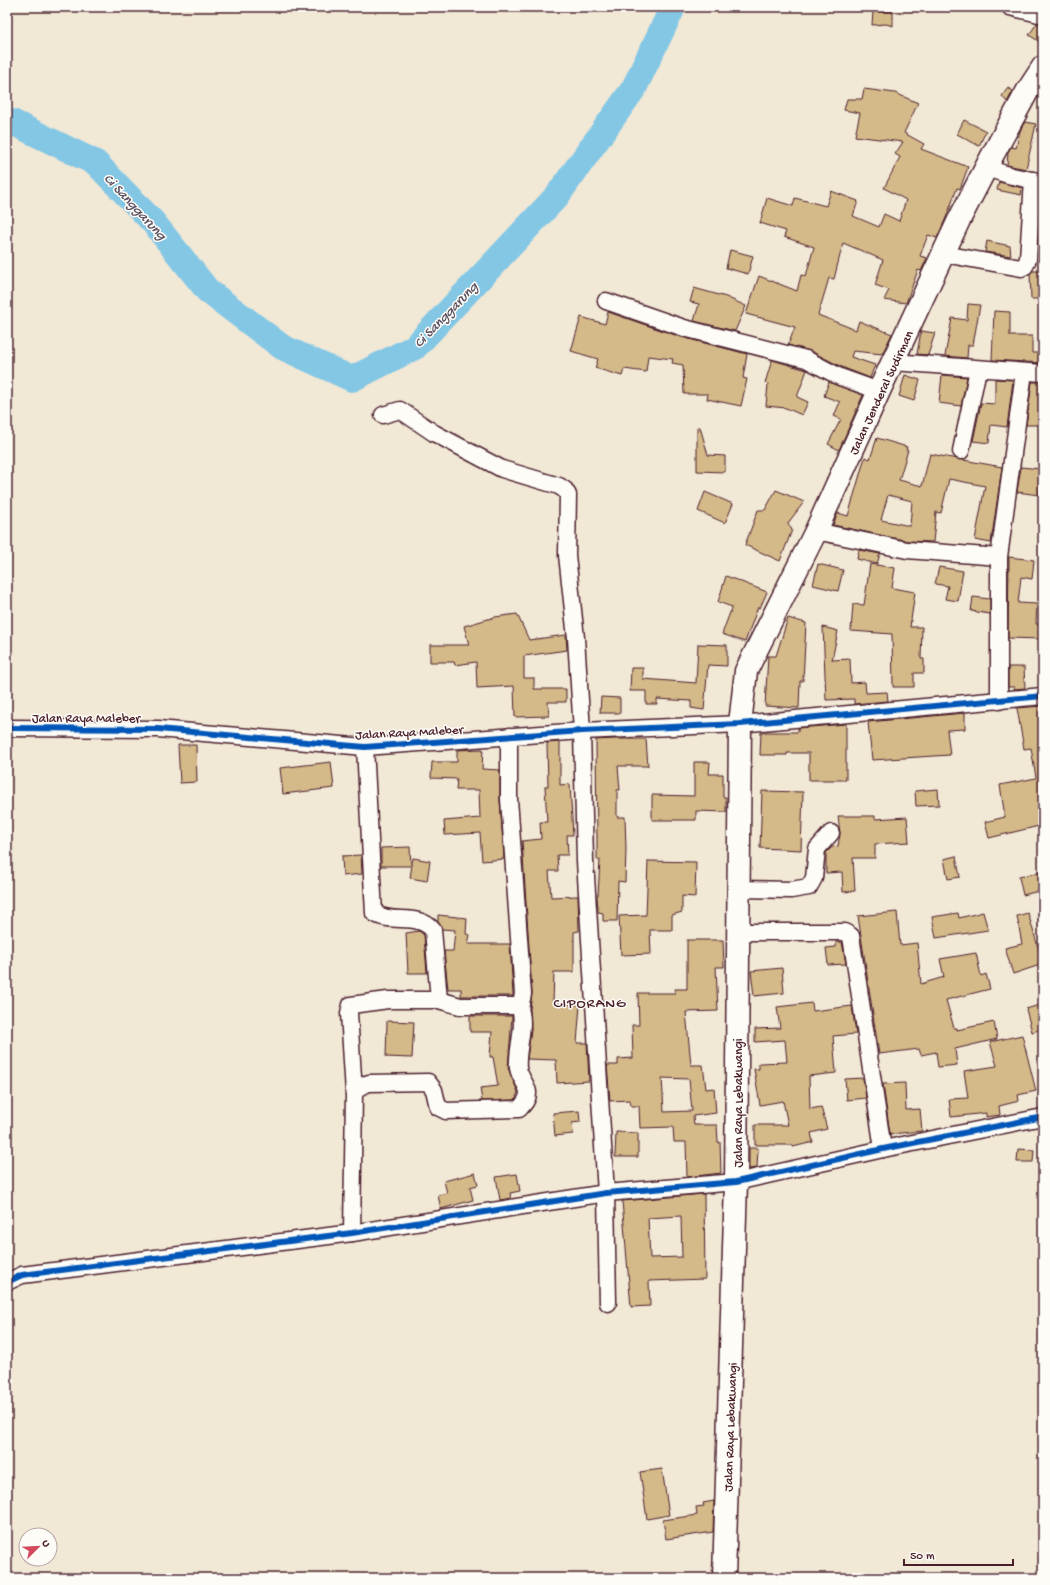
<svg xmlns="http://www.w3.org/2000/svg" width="1050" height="1585" viewBox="0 0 1050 1585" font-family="'Gochi Hand',sans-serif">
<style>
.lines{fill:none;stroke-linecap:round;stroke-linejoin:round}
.river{stroke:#84c7e5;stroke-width:26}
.building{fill:#d4b989;stroke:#4a1f2b;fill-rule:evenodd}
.street-casing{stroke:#4a1f2b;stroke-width:19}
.secondary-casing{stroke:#4a1f2b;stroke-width:25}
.street{stroke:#fdfcf7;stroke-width:16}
.secondary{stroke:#fdfcf7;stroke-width:22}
.cycleway-casing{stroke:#fdfcf7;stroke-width:8}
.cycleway{stroke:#0057b8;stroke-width:6}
.labels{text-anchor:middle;stroke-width:3;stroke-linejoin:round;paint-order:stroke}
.street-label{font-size:13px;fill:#4a1f2b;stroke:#fdfcf7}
.water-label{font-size:14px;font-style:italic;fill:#5b5163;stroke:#fdfcf7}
.quarter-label{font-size:15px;letter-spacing:1px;fill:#4a1f2b;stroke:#fdfcf7}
</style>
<rect width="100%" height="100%" fill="#f1e8d6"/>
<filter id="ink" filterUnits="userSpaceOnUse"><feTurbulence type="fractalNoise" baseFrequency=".025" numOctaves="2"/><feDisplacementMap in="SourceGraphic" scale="8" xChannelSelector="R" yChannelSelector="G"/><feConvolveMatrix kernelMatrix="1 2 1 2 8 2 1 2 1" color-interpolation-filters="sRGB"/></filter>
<g filter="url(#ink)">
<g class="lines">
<path class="river" d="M7,122H12L96,163L153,222L208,291L282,347L352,379L415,347L557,196L634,88L673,7"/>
</g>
<g class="building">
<path d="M873,11L893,12V26L886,24L872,25Z"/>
<path d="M1037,23L1043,24V44L1029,35Z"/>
<path d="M1008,88L1013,91L1007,102L1002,96Z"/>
<path d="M864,89L895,93L918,103L904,133L924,144L921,149L968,167L960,189L957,188L948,213L937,238L928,235L920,256L927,258L921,271L918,270L906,303L884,300L889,290L875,285L883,260L843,243L834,279L829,278L818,315L856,330L859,321L892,334L882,354L853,351L851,357L875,365L870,378L844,368L810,351L788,345L795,327L746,314L759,276L797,291L801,275L806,276L814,247L784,237L786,231L760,223L767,198L793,206L795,198L826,206L831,191L858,201L853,216L879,227L884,214L899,221L906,200L884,188L900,157L895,154L903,142L855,136L860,113L844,110L847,99H862Z"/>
<path d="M964,120L986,131L979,146L957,134Z"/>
<path d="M1025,122L1036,124L1026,169L1007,165L1008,152L1011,147L1016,148L1020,131Z"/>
<path d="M999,182L1022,188L1021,195L997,190Z"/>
<path d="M987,241L1010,246L1011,256L985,252Z"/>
<path d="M730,250L753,256L748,274L726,268Z"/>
<path d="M1032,271H1043V299H1031L1030,273Z"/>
<path d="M694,288L726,297L746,306L735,331L694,321L699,304L690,302Z"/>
<path d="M968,304L980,305L973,345H968L967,358L945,356L952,318L967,320Z"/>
<path d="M994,311L1010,312V336H1032V353H1043V363L992,360Z"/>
<path d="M608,312L681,337L747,354L743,378L747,379L741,406L707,399L708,394H684L683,365L672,363L673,359L648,356L646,372L624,369L622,376L595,368L598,359L571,351L581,317L605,324Z"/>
<path d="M921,331L935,333L928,355L917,354Z"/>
<path d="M772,360L807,370L797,397L808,402L802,415L786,408L766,406L768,384L765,383Z"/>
<path d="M905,375L920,380L914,401L899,396Z"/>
<path d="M942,375L967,377L961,406L939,403Z"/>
<path d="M995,379L1013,380L1007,427L991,425L989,443L973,441L981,403L995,404Z"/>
<path d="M829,382L863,395L839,450L828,444L841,419L834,416L840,402L824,396Z"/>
<path d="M1032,382H1043V425H1026Z"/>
<path d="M697,427H700L708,455L725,456V472L697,471Z"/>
<path d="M877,438L907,447L906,450H908L899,480L922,486L930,454L1002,467L991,543L975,540L985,486L949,479L941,513L936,512L933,542L908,541L833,525L838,513L848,516L865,457L870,459ZM888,495L912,501L910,526L881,520Z"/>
<path d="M1021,467L1041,469L1039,495L1017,492Z"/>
<path d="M776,490L804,502L788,523L792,530L780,561L745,545L758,510H765Z"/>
<path d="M705,492L733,504L725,523L698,511Z"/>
<path d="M859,550L880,554L877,564L857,559Z"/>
<path d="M1009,557L1034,560L1032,579L1021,577L1018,603L1037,604L1036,624H1043V639L1008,638Z"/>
<path d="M818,564L843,570L838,591L813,585Z"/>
<path d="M870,564L895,568L892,588L915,592L910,627H922L921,659H924V673H914V687H893L892,634L851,631L853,604L864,605Z"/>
<path d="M939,567L963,571L958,601L945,599L948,586L935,584Z"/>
<path d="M726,576L767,592L760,608L758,607L745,642L722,634L732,607L718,602Z"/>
<path d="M973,597L990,599V614L971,611Z"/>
<path d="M517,614L529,640L566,635L567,650L524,656V678H534V689H566V702H548L549,716L515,717L514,686L477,688L476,662L455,665L454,662H430V645H469L464,626L495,617Z"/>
<path d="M788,618L806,623L803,681H800L799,708L765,706L768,656H776Z"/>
<path d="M823,627L838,631L832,660L850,659L851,683L865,682L866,693L887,692L888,701L854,704V699L826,700Z"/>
<path d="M698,644L727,645V666L708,665L704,710L691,708V701L657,699V704H646V691H630L631,668H643V679L696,683Z"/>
<path d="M1008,667H1024L1025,688L1014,689V687H1008Z"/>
<path d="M601,697L620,698V713H600Z"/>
<path d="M1043,706V825L989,838L985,822L1005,817L1000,785L1036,778L1031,748L1024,749L1017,708Z"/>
<path d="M965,713V729L947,730L950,755L872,760L868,722Z"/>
<path d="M846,724V780H809V753H787V755H760L761,732H798V728Z"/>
<path d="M615,739H646L648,766H618L620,790H617V817H625L626,849L625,882L618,881L617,921H603V913L598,912L597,895H598L600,860H597V843L596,740Z"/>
<path d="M560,742V785L570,784L573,835H567L568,855H557L558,871H549L551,897L578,896L579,931L574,932V972H554L553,1003L580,1005L577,1043H587L589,1081L557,1083L556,1060L527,1059L531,1029L530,1009L532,993L522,841L541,839L540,822H547L545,786H548L547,743Z"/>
<path d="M178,745H196L197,782L180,783Z"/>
<path d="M483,749L482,769L500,770V800L504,859L482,861L480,833L445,835L444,821L480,818L479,790H456L457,779L431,778L432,762H457V750Z"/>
<path d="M331,762L334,788L283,794L280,768Z"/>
<path d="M694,762H710L709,774H723V797H726V812L696,811V820H652V795L694,796Z"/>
<path d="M938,789L939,805L916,806L915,791Z"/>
<path d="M762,791L803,792L801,850L760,848Z"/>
<path d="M838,816H875V819L907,817L909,842L875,844V858H853L855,891L843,892L842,872L826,873V853L832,847L838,846L840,834Z"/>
<path d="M410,847L411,866H381V848Z"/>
<path d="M361,855L362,874L343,876L342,856Z"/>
<path d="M956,856L960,877L948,879L944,859Z"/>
<path d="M413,858L430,861L427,881L410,878Z"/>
<path d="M648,861L696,862L695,897L682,896V912L672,915V930H650L651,954L621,955L619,916L646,915Z"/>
<path d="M1041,872L1043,890L1023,895L1019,877Z"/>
<path d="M897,912L900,945L917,943L921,984L944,977L940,959L976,953L981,976L986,974L990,989L946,1000L954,1028H957V1030L994,1022L997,1039L955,1049L957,1065L938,1067L936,1052L921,1055L919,1049L879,1054L858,916Z"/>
<path d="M983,912L988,930L936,938L932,917L958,913L959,918Z"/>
<path d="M1028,913L1043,964L1013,974L1005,948L1022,944L1017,916Z"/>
<path d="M438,915L467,918L466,934L470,935L468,944H510L513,996H461V989H448L444,951H453L455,930L442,929L438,922Z"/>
<path d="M419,931L424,935L427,973H408L406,933Z"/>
<path d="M687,940H723L724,967H716L718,1011L686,1012L691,1065H703L706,1089L714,1088L716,1113L693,1116L694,1125H717L718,1142H720L721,1173L687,1177L686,1142H674L673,1127L640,1128L639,1106H631L630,1100L610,1101L607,1065H618V1059L633,1058L632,1025H639L638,993H675V989H687ZM662,1078L689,1079L692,1111L664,1112Z"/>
<path d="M836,942H842L846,964L828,965L826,948L836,947Z"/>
<path d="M782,968L784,993L754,996L751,971Z"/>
<path d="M812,1003L813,1011L852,1006L856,1034L833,1036L836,1073L809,1076L810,1109L821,1107L827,1129L811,1133L813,1142L793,1147V1145H755V1125H788L783,1101L760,1105L754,1069H759V1063L787,1062L785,1040L755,1042V1029L780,1028L777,1007Z"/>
<path d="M1043,1004V1029L1032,1032L1026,1009Z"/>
<path d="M470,1016H512L508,1068L518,1092L515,1100L482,1101L480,1088L498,1086L493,1057H490L492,1032H470Z"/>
<path d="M387,1021L414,1022L412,1058L386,1057Z"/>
<path d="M1022,1035L1036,1091L1018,1095L1019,1101L999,1106L1000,1115L986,1117V1113L951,1117L949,1099L968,1098L964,1071L997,1066L990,1042Z"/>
<path d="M863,1078L866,1098L847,1100L845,1079Z"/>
<path d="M905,1083L906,1110L920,1109L922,1131L890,1134L883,1084Z"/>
<path d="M579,1111L580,1122L572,1123L573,1134L555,1136L553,1113Z"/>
<path d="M616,1132L638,1133V1157H615Z"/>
<path d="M749,1148H758L757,1168L749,1169Z"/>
<path d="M1018,1149L1034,1150L1033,1162H1017Z"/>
<path d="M475,1173L478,1185L470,1187L473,1200L441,1209L438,1195L447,1193L444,1181Z"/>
<path d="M517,1174L520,1191L510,1193L511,1198L500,1200L496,1177Z"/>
<path d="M704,1194L705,1279L649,1281L650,1306L631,1307L622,1201ZM681,1216L682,1257L650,1258L648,1218Z"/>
<path d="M662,1469L669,1515L647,1519L640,1472Z"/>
<path d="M714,1501L713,1532L666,1539L663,1520L697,1515L696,1507L704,1506L703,1503Z"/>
</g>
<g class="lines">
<defs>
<g id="street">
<path d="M1010,7L1043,15"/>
<path d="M986,168L1012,176L1042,182"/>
<path d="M944,254L1021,268L1025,266L1028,259L1033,180"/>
<path d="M606,301L684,328L806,359L840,377L879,391"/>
<path d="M893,362L1043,373"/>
<path d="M383,415L400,410L434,433L502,469L559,486L565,490L568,495L567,555L576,638L582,731L585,861L606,1193L608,1303"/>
<path d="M961,451L978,369"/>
<path d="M816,531L907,550L999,557"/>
<path d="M999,701V557L1024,372"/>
<path d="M7,728L158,729L365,747L582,731L740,724L1043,696"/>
<path d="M509,736V799L523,994L520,1009"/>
<path d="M739,889L791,890L809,887L814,878L817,849L831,833"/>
<path d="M738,932H845L851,936L883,1149"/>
<path d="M354,1093L349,1013L351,1005L388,1000H439"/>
<path d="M352,1233L354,1093L361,1086L369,1083L428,1082L434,1090L438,1107L446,1111L519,1109C523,1105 528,1100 528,1093C528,1085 520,1079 518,1068C516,1049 527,1025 519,1006H460L439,1000L433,930C418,912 392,925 374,913L365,747"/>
<path d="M7,1282L22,1275L352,1233L606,1193L736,1182L883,1149L1043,1117"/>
</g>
<path id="secondary" d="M724,1578L736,1182L740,724L746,671L816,531L879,391L959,220L991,158L1028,90L1043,67"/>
</defs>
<use href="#street" class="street-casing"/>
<use href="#secondary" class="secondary-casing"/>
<use href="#street" class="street"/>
<use href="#secondary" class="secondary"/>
<defs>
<g id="cycleway">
<path d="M7,728L158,729L365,747L582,731L740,724L1043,696"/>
<path d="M7,1282L22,1275L352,1233L606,1193L736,1182L883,1149L1043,1117"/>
</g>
</defs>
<use href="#cycleway" class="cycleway-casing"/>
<use href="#cycleway" class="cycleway"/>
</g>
</g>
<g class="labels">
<g class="street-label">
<text transform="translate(880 392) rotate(-65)" y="5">Jalan Jenderal Sudirman</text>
<text x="86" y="722">Jalan Raya Maleber</text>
<text transform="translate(409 731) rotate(-3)" y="5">Jalan Raya Maleber</text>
<text transform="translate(737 1103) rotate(-90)" y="5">Jalan Raya Lebakwangi</text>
<text transform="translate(729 1427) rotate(-88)" y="5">Jalan Raya Lebakwangi</text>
</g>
<g class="water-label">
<text transform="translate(136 206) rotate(47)" y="5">Ci Sanggarung</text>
<text transform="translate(445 314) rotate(-46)" y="5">Ci Sanggarung</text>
</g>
<g class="quarter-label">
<text x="590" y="1007">CIPORANG</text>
</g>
</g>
<rect width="1050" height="1585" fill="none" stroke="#fdfcf7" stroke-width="24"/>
<rect x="12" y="12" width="1026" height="1561" fill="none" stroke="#4a1f2b" stroke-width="1.5" filter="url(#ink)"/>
<g transform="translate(38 1547) rotate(66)"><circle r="19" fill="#fdfcf7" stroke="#b5a4a5"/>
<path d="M0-3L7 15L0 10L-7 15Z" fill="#d1495b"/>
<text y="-6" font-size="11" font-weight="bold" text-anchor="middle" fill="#4a1f2b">U</text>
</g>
<path d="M904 1559v6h109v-6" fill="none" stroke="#4a1f2b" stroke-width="2"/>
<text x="910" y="1559" font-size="12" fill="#4a1f2b" stroke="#fdfcf7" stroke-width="3" paint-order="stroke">50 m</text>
</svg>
